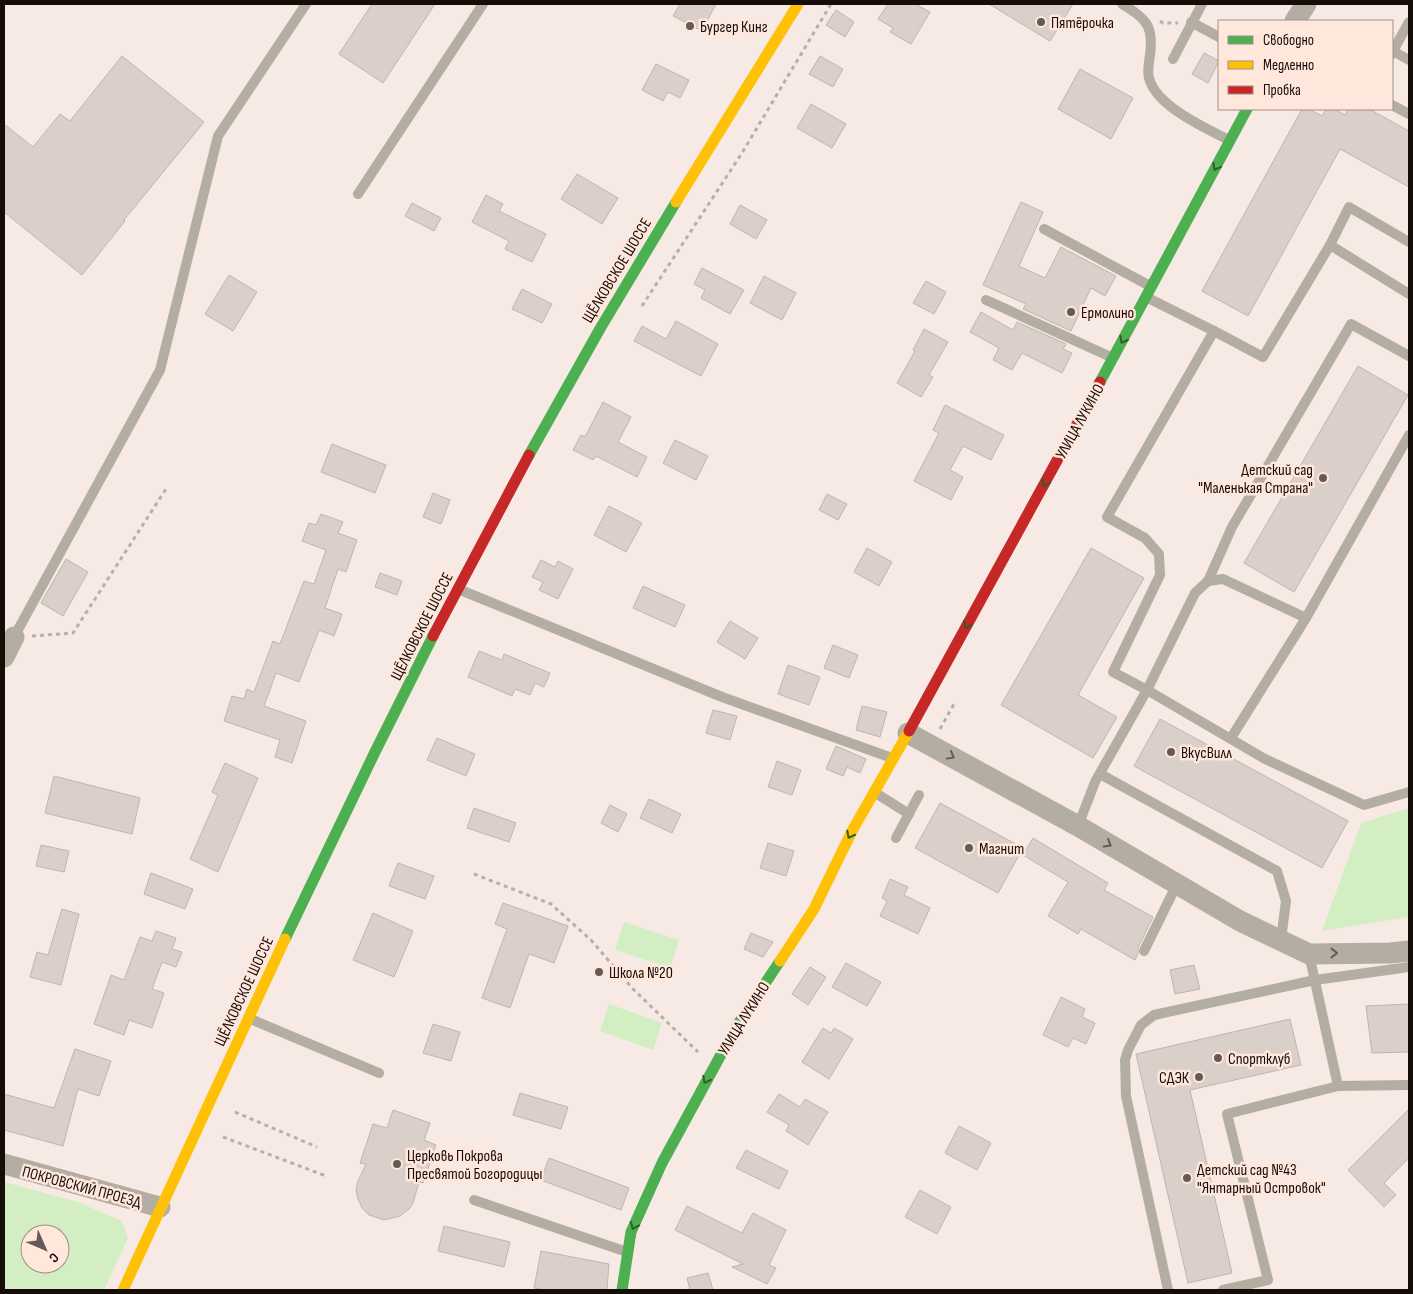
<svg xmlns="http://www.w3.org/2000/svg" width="1413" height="1294" viewBox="0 0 1413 1294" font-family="'Sofia Sans Condensed',sans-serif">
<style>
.green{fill:#d3eec2;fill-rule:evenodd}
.building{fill:#dbd0c9;stroke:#bfb5af}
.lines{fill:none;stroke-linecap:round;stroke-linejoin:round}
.path{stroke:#b7b0a8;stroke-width:3;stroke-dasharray:4 4;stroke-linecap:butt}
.lane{stroke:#b4aea2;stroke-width:10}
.street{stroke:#b4aea2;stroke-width:21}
.fast{stroke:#4caf50;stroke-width:11}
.slow{stroke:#ffc107;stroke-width:11}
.jam{stroke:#c62828;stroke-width:11}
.oneway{stroke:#315e2c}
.oneway2{stroke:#655d55}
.poi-dot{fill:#655a55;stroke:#ffe7dc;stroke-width:2}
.labels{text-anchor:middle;stroke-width:5;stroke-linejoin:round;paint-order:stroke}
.poi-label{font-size:16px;fill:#160c08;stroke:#ffe7dc;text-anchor:start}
.street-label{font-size:16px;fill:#160c08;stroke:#ffe7dc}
</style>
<rect width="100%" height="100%" fill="#f7eae4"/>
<g class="green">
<path d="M1409,808V917L1322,931L1361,823Z"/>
<path d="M624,922L679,940L670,968L615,950Z"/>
<path d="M609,1004L662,1023L653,1050L600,1031Z"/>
<path d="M4,1182L78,1202L122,1221L128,1238L104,1290H4ZM30,1234H60V1264H30Z"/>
</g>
<g class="building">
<path d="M372,4H435L383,83L339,54Z"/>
<path d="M680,4H716L702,31L673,16Z"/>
<path d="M888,4H915L930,12L911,44L890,32L893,28L878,19Z"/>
<path d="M989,4H1073L1050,41Z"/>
<path d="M836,10L854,22L845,37L826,25Z"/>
<path d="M1204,53L1219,61L1208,83L1192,74Z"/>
<path d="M122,56L204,122L124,220L125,221L82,275L4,212V124L33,147L60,114L70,121Z"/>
<path d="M820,56L843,69L833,87L809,74Z"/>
<path d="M656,64L689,80L680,98L668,92L663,101L642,90Z"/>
<path d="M1080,69L1133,98L1111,139L1058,109Z"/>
<path d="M811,104L846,124L832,148L797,128Z"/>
<path d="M1302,109H1309L1322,116L1326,109H1334L1345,115L1348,109H1369L1409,131V187L1340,149L1248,316L1202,291Z"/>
<path d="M577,174L618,198L602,224L561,199Z"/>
<path d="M486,195L503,204L499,211L546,234L532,262L505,249L509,241L472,222Z"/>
<path d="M1021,202L1043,212L1019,266L1045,278L1061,247L1116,276L1105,296L1091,288L1071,331L1023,309L1026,304L983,285Z"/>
<path d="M412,203L441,218L434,231L405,216Z"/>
<path d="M740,205L767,220L756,239L730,224Z"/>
<path d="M702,268L744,290L730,314L701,298L705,290L694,284Z"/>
<path d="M229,275L257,292L233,331L205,314Z"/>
<path d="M764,276L796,293L782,320L750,303Z"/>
<path d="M926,281L946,292L934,314L913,303Z"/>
<path d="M522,289L552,304L542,323L512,309Z"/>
<path d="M981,312L1013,330L1017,322L1066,344L1063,349L1072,353L1062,373L1022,353L1012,370L993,360L999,348L970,332Z"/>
<path d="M676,321L718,344L701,376L634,341L642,326L666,339Z"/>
<path d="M924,329L948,342L929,375L933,377L921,397L897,383L915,351L913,350Z"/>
<path d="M1358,366L1408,395L1294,592L1244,563Z"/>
<path d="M603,402L631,417L618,442L647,457L637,477L596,456L593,460L573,450L581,435L585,437Z"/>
<path d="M945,405L1004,435L991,460L963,446L950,470L963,477L951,500L914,481L939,433L933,430Z"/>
<path d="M675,440L708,456L696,480L663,463Z"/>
<path d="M332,444L386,465L375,493L321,472Z"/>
<path d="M433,493L450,500L441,524L423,517Z"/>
<path d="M827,494L847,504L838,520L819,510Z"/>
<path d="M609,506L642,523L626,552L594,535Z"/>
<path d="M321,514L343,522L338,533L357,540L346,572L338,569L325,608L342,614L334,636L319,630L299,682L276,673L264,706L306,721L292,763L275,757L280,740L224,721L232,696L244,699L247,689L254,692L273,641L280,644L304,581L314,584L326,550L302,541L309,523L316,525Z"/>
<path d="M867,548L892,562L879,586L854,572Z"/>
<path d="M1091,548L1144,578L1078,695L1117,717L1093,758L1001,705Z"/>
<path d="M66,559L88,572L63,616L41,603Z"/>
<path d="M541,560L555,567L558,561L573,569L558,599L539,590L543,582L532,577Z"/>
<path d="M380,573L402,581L397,595L375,587Z"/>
<path d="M643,586L685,605L675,627L633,608Z"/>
<path d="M730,621L758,638L745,659L717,642Z"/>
<path d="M833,645L858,655L849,678L824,668Z"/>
<path d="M479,651L502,660L504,654L550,673L544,687L535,683L530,695L515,689L512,696L468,677Z"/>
<path d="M788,665L820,677L809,705L778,694Z"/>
<path d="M862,706L887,712L880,737L856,730Z"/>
<path d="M713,710L737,716L730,740L706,733Z"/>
<path d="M1160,719L1348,821L1322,868L1134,766Z"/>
<path d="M437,738L475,754L466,776L427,760Z"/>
<path d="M836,746L866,759L860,773L847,767L843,776L826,769Z"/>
<path d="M777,761L801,770L792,795L768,787Z"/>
<path d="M225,763L258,778L218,872L190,859L218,795L212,792Z"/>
<path d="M54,776L140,798L132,834L45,813Z"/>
<path d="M649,799L681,814L672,833L640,818Z"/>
<path d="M940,803L1023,848L998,893L915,848Z"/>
<path d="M610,805L627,814L618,832L601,823Z"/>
<path d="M474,808L516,823L509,842L467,828Z"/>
<path d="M1033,838L1108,883L1104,890L1153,917L1138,948V954L1135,960L1081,929L1078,934L1048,916L1068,882L1023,855Z"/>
<path d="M768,843L794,851L786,876L760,868Z"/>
<path d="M41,845L69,851L64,872L36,866Z"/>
<path d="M398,863L434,876L425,899L389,886Z"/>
<path d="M151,873L193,889L185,909L144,894Z"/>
<path d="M890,879L908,887L904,895L930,908L918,934L880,916L887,901L882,898Z"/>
<path d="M503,903L568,926L554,963L529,954L510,1008L482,998L507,929L495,924Z"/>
<path d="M62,909L79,914L61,985L30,977L37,952L48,955Z"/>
<path d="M373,913L413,931L394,977L353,960Z"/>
<path d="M156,931L176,938L172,949L182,952L176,967L162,962L152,989L164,993L152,1028L129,1020L124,1035L94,1024L111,975L124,980L140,937L152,941Z"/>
<path d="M751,933L773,942L763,957L744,949Z"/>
<path d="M846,963L881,982L867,1006L832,987Z"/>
<path d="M1194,965L1200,989L1175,994L1170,970Z"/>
<path d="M810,967L826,977L808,1005L792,994Z"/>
<path d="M1061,997L1085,1009L1082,1017L1095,1023L1086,1044L1073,1038L1068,1047L1043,1035Z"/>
<path d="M1409,1004V1052L1372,1053L1366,1006Z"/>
<path d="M1290,1019L1301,1065L1190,1090L1232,1273L1188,1283L1136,1054Z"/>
<path d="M433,1024L460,1032L451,1061L423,1053Z"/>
<path d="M823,1028L831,1033L834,1028L853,1039L829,1079L802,1062Z"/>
<path d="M75,1049L111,1061L99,1096L78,1089L63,1146L4,1130V1094L54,1108Z"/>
<path d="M520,1093L568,1107L561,1129L513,1115Z"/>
<path d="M779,1094L800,1107L805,1099L828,1112L808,1145L786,1131L789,1125L767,1112Z"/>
<path d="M1409,1109V1158L1384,1183L1396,1195L1384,1207L1348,1170Z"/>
<path d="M393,1110L430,1123L424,1140L436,1145L423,1183L419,1182L413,1203L409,1209L400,1216L384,1220L369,1215L362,1208L358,1199L356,1190L358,1181L366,1164L360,1163L373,1124L387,1128Z"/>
<path d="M959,1126L991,1143L977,1170L945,1153Z"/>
<path d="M746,1150L788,1171L779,1189L736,1168Z"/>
<path d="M549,1158L629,1188L621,1210L541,1180Z"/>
<path d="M920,1190L951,1207L937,1234L905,1217Z"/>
<path d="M687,1206L742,1233L753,1213L786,1230L769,1265L776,1268L767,1284L732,1267L743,1264L675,1230Z"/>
<path d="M444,1226L510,1242L504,1267L438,1251Z"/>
<path d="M541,1251L609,1264L607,1290H544L534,1288Z"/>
<path d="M708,1273L713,1290H690L687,1278Z"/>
</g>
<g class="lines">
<g class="path">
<path d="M1160,21L1163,23H1178"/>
<path d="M642,306L742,153L831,4"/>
<path d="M32,636L73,633L166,489"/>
<path d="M940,729L954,704"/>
<path d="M474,874L551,904L591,940L633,989L698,1052"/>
<path d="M235,1112L317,1147"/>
<path d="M223,1137L326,1176"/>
</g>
<g class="lane">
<path d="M1122,4C1146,18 1154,26 1150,55C1149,62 1147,71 1149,78C1156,106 1205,128 1229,140"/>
<path d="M1191,22L1219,37"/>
<path d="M1393,51L1409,22"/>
<path d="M1392,54L1393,51L1409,60"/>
<path d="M1173,59L1202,4"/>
<path d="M1392,105L1409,114"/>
<path d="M358,194L483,4"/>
<path d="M1044,229L1150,286"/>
<path d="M1330,245L1409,294"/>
<path d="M986,300L1113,358"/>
<path d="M1214,331L1263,357L1330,245L1349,207L1409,242"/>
<path d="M1208,581L1232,527L1351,324L1409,356"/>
<path d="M458,589L722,697L892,758"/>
<path d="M1306,618L1223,579L1208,581L1195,593L1147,690L1265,759L1364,805L1409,792"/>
<path d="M14,637L160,370L218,136L306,4"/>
<path d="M1231,738L1306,618L1409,435"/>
<path d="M1100,774L1277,871L1286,901L1281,940"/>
<path d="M874,792L909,814"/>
<path d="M1078,826L1095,782L1147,690L1113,672L1160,575L1159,554L1145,538L1107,517L1214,331L1146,297"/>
<path d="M896,838L919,795"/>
<path d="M1144,951L1177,884"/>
<path d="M1309,954L1338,1086"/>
<path d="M248,1018L379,1073"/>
<path d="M474,1200L627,1252"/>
<path d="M1168,1290L1126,1096L1125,1060L1128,1050L1141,1025L1154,1015L1315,980L1409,967"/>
<path d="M1223,1290L1268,1280L1227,1114L1338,1086L1409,1085"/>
</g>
<g class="street">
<path d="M1295,21L1306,4"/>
<path d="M4,657L14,637"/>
<path d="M908,733L1078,826L1240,921L1309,954L1390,953L1409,951"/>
<path d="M4,1164L160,1207"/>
</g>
<g class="fast">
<path d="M1100,382L1247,109"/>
<path d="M529,455L601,327L676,202"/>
<path d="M285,939L375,752L433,636"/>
<path d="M622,1290L631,1232L662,1163L736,1027L780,961"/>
</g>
<g class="slow">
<path d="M676,202L798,4"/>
<path d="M780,961L814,909L852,831L909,731"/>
<path d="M123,1290L285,939"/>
</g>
<g class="jam">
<path d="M433,636L529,455"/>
<path d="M909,731L1100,382"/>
</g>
</g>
<defs><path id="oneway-chevron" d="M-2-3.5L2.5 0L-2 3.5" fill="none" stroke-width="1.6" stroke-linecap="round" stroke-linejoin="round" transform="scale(1.25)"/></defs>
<g class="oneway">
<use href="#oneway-chevron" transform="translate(1216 167) rotate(118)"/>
<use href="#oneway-chevron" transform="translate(1123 340) rotate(118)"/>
<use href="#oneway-chevron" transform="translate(1045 483) rotate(119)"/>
<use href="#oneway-chevron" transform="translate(967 625) rotate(119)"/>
<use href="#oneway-chevron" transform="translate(850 835) rotate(117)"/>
<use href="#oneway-chevron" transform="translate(706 1080) rotate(118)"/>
<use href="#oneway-chevron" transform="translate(634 1226) rotate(113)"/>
</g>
<g class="oneway2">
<use href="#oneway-chevron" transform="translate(951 756) rotate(29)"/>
<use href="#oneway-chevron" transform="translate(1108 844) rotate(30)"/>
<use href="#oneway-chevron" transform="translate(1334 953)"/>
</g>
<g class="poi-dot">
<circle cx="1041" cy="22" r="5"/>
<circle cx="690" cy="26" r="5"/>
<circle cx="1071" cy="312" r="5"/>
<circle cx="1323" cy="478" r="5"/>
<circle cx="1171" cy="752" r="5"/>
<circle cx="969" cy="848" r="5"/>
<circle cx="599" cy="972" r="5"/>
<circle cx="1218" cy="1058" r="5"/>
<circle cx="1199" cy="1077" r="5"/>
<circle cx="397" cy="1164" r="5"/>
<circle cx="1187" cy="1178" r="5"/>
</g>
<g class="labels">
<g class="poi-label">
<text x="1051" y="28">Пятёрочка</text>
<text x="700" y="32">Бургер Кинг</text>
<text x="1081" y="318">Ермолино</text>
<text x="1313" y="475" text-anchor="end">Детский сад<tspan x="1313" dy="18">"Маленькая Страна"</tspan></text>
<text x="1181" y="758">ВкусВилл</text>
<text x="979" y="854">Магнит</text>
<text x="609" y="978">Школа №20</text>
<text x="1228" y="1064">Спортклуб</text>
<text x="1189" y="1083" text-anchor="end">СДЭК</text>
<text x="407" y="1161">Церковь Покрова<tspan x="407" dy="18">Пресвятой Богородицы</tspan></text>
<text x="1197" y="1175">Детский сад №43<tspan x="1197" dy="18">"Янтарный Островок"</tspan></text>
</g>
<g class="street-label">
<text transform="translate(616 270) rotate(-59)" y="6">ЩЁЛКОВСКОЕ ШОССЕ</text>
<text transform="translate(1079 421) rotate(-61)" y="6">УЛИЦА ЛУКИНО</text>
<text transform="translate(421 626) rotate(-63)" y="6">ЩЁЛКОВСКОЕ ШОССЕ</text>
<text transform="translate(243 991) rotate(-65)" y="6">ЩЁЛКОВСКОЕ ШОССЕ</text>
<text transform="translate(743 1018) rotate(-58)" y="6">УЛИЦА ЛУКИНО</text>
<text transform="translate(82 1186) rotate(15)" y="6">ПОКРОВСКИЙ ПРОЕЗД</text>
</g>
</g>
<rect width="1413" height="1294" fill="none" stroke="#160c08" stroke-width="10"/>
<rect x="1218" y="20" width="175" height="90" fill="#ffe7dc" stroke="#a28f87"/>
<rect x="1228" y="36" width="25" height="8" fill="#4caf50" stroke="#a28f87"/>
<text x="1263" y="45" font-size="15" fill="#160c08">Свободно</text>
<rect x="1228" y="61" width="25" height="8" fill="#ffc107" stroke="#a28f87"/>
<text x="1263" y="70" font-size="15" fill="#160c08">Медленно</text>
<rect x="1228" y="86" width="25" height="8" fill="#c62828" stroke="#a28f87"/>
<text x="1263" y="95" font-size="15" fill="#160c08">Пробка</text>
<g transform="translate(45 1249) rotate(135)"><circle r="24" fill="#ffe7dc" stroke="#a28f87"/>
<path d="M0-4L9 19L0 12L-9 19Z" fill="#655a55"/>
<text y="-8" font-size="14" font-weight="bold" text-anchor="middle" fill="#160c08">С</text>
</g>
</svg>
